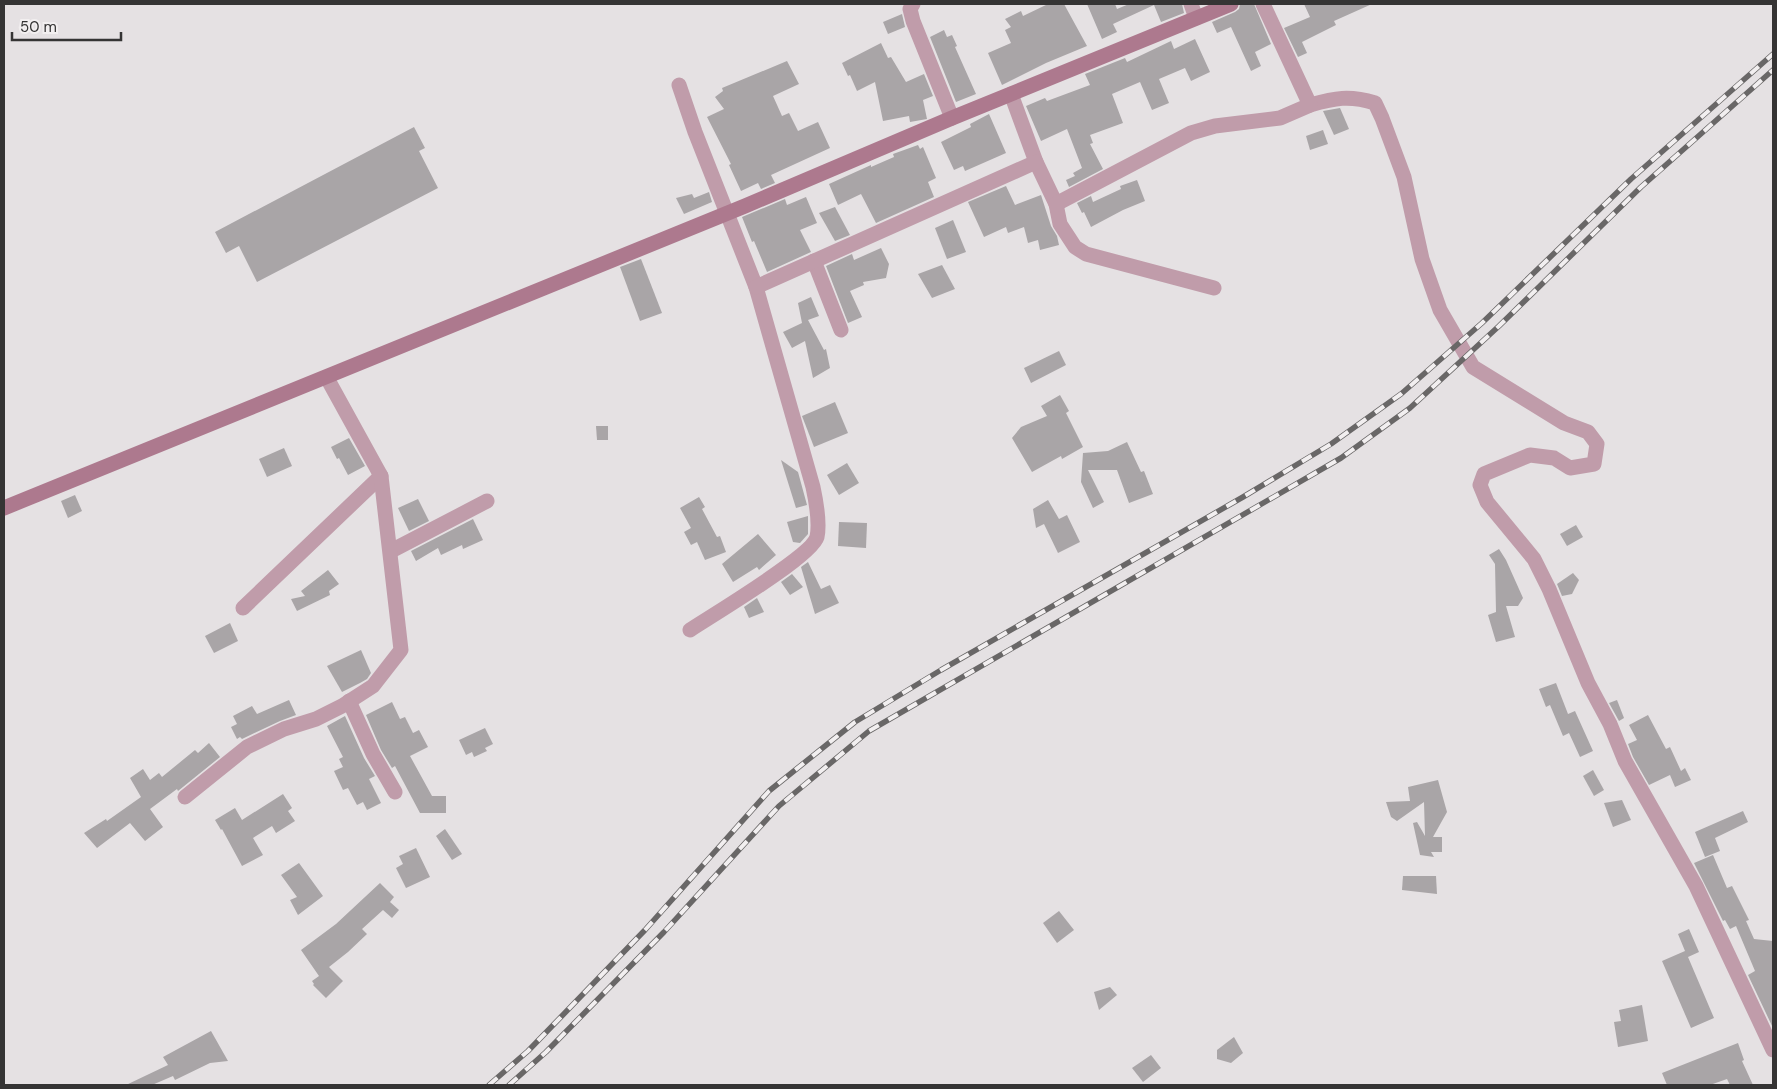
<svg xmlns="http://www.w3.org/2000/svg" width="1777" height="1089" viewBox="0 0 1777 1089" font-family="'DM Sans',sans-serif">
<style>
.building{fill:#a9a5a7}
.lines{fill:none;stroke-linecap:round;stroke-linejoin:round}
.street{stroke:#c09caa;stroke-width:15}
.secondary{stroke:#ad798e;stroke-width:15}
.rail-casing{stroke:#696767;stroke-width:5.5}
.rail{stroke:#f2eff0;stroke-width:4;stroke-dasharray:11;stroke-linecap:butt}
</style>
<rect width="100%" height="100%" fill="#e5e1e3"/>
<g class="building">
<path d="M1048,4H1064L1087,46L1046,63L1002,85L988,53L1011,43L1005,30L1011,27L1005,19L1021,11L1023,16Z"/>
<path d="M1087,4H1115L1117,9L1129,4H1182L1184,13L1161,22L1154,5L1113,24L1117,32L1102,39Z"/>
<path d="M1240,4H1254L1271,44L1255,52L1261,66L1251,71L1231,27L1217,33L1212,22L1235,12L1239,9Z"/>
<path d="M1304,4H1372L1334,21L1336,25L1302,42L1307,53L1298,57L1284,28L1310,17Z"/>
<path d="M902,14L905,27L888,34L883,22Z"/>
<path d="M944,30L947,37L952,35L957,46L955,47L976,94L956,102L930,37Z"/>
<path d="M1195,39L1210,72L1191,81L1185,68L1159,79L1169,103L1152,110L1140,82L1112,94L1123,123L1090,135L1093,143L1090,144L1103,169L1069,187L1066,180L1075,176L1073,173L1082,168L1067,129L1041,141L1026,106L1045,98L1047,101L1090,85L1085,74L1125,58L1127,62L1171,41L1174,49Z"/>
<path d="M881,43L888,58L891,57L906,82L924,74L933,96L923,100L927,119L910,122L909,116L883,121L875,82L857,91L850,75L848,76L842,63Z"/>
<path d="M787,61L799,84L773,96L782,116L789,113L798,131L818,122L830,148L771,175L775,183L761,189L758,183L741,191L729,165L731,164L707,117L724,109L715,97L723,91L722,88Z"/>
<path d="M1340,108L1349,129L1334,135L1323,111Z"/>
<path d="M989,114L1006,153L965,171L963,166L954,170L941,142L971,127L970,124Z"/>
<path d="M414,127L425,148L419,151L438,188L257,282L239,246L226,253L215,232Z"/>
<path d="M1323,130L1328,144L1310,150L1306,136Z"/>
<path d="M918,145L920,149L923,147L936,178L928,182L934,197L876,223L861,194L838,205L829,184L871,165V167L894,157L893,154Z"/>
<path d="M1137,180L1145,201L1123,210L1091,227L1084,212L1082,213L1077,203L1091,196L1093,202L1121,189L1120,186Z"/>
<path d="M1006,186L1015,205L1041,195L1051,226L1057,236L1059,245L1040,250L1038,240L1028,243L1024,227L1008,233L1006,227L984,237L968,202Z"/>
<path d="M709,192L712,202L684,214L676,198L692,194L694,198Z"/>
<path d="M806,197L817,223L800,230L811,252L767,272L754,241L752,242L742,217L785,199L787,205Z"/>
<path d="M835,207L850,235L835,241L819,213Z"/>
<path d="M953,220L966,252L947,259L935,228Z"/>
<path d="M881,248L889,264L886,278L863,282L864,285L850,291L862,317L848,323L826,266L852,254L854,260Z"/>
<path d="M641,259L662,313L640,321L620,267Z"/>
<path d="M942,265L955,289L932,298L918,274Z"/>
<path d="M811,297L819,316L808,320L824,350L826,349L830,368L813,378L805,341L792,348L783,332L802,323L798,303Z"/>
<path d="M1059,351L1066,365L1031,383L1024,368Z"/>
<path d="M1060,395L1069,411L1066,413L1083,447L1062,459L1061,456L1032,472L1012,438L1021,427L1047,416L1041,406Z"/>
<path d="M835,402L848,433L814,447L802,416Z"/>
<path d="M596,426H608V440H597Z"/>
<path d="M349,438L365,466L348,475L339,458L337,459L331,447Z"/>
<path d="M1127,442L1141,472L1144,471L1153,494L1129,503L1117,470H1088L1104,502L1093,508L1081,482L1083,453L1108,451Z"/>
<path d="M284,448L292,466L267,477L259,459Z"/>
<path d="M781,460L798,472L807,505L796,508Z"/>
<path d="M847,463L859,483L839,495L827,475Z"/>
<path d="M75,495L82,511L68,518L61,501Z"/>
<path d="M699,497L705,507L702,509L717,537L720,536L726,552L705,560L697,542L691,545L684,532L691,528L680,508Z"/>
<path d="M418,499L429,521L409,531L398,508Z"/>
<path d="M1048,500L1059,519L1067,515L1080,542L1058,553L1044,524L1036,528L1033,509Z"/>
<path d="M808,516V534L800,543L793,542L787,522Z"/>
<path d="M473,519L483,540L463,549L462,545L441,555L438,548L416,561L411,551Z"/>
<path d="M839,522L867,523L866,548L838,546Z"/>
<path d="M1576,525L1583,537L1567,546L1560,534Z"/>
<path d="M758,534L776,555L759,570L757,567L733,582L722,564Z"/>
<path d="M1499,549L1506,560L1523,598L1518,606H1506L1515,637L1496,642L1488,615L1496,612L1495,564L1489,555Z"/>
<path d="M808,562L821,589L830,585L839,603L815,614L801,567Z"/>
<path d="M328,570L339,584L329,591L330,595L297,611L291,599L305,596L301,591Z"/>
<path d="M1573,573L1579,580L1572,594L1562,596L1557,584Z"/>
<path d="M792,574L803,587L790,595L781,582Z"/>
<path d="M757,598L764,612L749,618L744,607Z"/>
<path d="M230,623L238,641L214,653L205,636Z"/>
<path d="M361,650L371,673L367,679L360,683L342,692L327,666Z"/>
<path d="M1556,683L1568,714L1575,711L1593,751L1580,757L1569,733L1563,736L1550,705L1546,707L1539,689Z"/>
<path d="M289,700L296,715L280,721L242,739L240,737L237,739L231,727L237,724L233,716L252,706L257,714Z"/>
<path d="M1617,700L1624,718L1619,721L1609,703Z"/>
<path d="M392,702L400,719L405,717L413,733L419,730L428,747L410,756L432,796H446V813H420L395,766L392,768L381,750L366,715Z"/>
<path d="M1648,715L1666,749L1670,747L1681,771L1685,768L1691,780L1675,787L1670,775L1649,785L1633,757L1628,744L1637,740L1629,725Z"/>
<path d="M345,716L364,758L375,776L369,779L381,803L367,810L363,802L357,805L348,788L343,790L334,771L343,767L339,759L343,757L327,726Z"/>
<path d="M485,728L493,744L485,748L487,751L474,757L472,752L466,755L459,740Z"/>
<path d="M209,743L220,757L178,791L177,789L150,809L163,827L145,841L130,823L97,848L84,833L106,819L107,821L141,797L130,778L143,769L150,780L159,773L162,777L195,750L198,753Z"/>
<path d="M1593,770L1604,790L1594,796L1583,776Z"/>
<path d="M1438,780L1447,812L1433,837H1442V852H1431L1434,857L1420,855L1413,823L1417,822L1425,836L1424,802L1397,821L1391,817L1386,802L1410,801L1408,787Z"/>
<path d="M283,794L292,808L288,811L295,821L276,833L272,826L253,838L263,855L242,866L222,829L221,830L215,820L235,808L242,820Z"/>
<path d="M1622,800L1631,820L1613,827L1604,803Z"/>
<path d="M1743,811L1748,822L1715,838L1720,851L1705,857L1695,832Z"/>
<path d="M445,829L462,854L452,860L436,836Z"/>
<path d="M416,848L430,877L406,888L396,868L403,864L399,856Z"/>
<path d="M1713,855L1727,888L1732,886L1749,920L1746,921L1754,939L1773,941V1028L1748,975L1755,971L1736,926L1730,929L1725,920L1723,921L1694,863Z"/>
<path d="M299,863L323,896L298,915L290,900L297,897L281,875Z"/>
<path d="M1403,876H1436L1437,894L1402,890Z"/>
<path d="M380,883L394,897L390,902L399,910L392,918L383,910L362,929L367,934L348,952L329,967L343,981L326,998L313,985L314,984L312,981L319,976L301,950L336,924Z"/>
<path d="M1059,911L1074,930L1057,943L1043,923Z"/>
<path d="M1689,929L1699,952L1688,957L1714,1018L1691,1028L1662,961L1685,951L1678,934Z"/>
<path d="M1110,987L1117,995L1099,1010L1094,992Z"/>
<path d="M1642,1005L1648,1041L1618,1047L1614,1022L1621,1021L1619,1010Z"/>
<path d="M211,1031L228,1061L210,1063L175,1080L173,1076L152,1085H126L168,1065L163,1057Z"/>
<path d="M1234,1037L1243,1053L1231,1063L1217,1059V1050Z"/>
<path d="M1738,1043L1744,1060L1742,1061L1753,1085H1730L1727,1079L1710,1085H1667L1662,1073Z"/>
<path d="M1151,1055L1161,1068L1143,1082L1132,1068Z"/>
</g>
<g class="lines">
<g class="street">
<path d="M913,4L910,9L913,21L952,118"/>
<path d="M1191,4L1196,18"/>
<path d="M679,85L695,132L756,287L813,487C816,501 820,523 817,537C812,556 711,616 690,630"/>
<path d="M1011,94L1036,162L1056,204L1060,224L1075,247L1086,254L1214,288"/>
<path d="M1310,105C1335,98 1349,95 1375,103L1382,118L1404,177L1422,259L1440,310L1473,367L1564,423L1588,432L1597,444L1594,464L1570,468L1554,458L1530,455L1484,474L1480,485L1487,502L1534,559L1549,589L1588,683L1610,724L1625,761L1696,886L1773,1050"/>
<path d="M1056,204L1191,133L1215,126L1280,118L1310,105L1263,4"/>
<path d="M814,261L841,330"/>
<path d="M756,287L1036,162"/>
<path d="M391,551L487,501"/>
<path d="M243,608L381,476"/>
<path d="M349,701L373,754L395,792"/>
<path d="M185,797L247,747L284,729L316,719L342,706L373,686L401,650L381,476L327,378"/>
</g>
<path class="secondary" d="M4,508L745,206L952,118L1231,4"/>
<defs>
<g id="rail">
<path d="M489,1085L528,1051L645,930L769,791L855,722L941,670L1243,497L1331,444L1401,394L1482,323L1631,179L1773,54"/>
<path d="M509,1085L546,1052L664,932L779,806L869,731L1341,458L1410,408L1499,326L1641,187L1773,70"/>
</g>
</defs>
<use href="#rail" class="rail-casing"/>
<use href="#rail" class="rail"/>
</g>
<rect width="1777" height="1089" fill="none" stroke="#353434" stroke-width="10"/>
<path d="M12 32v8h109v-8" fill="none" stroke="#353434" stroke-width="2.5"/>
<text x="20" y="32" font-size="15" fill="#353434" stroke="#f2eff0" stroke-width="4" paint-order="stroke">50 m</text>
</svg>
